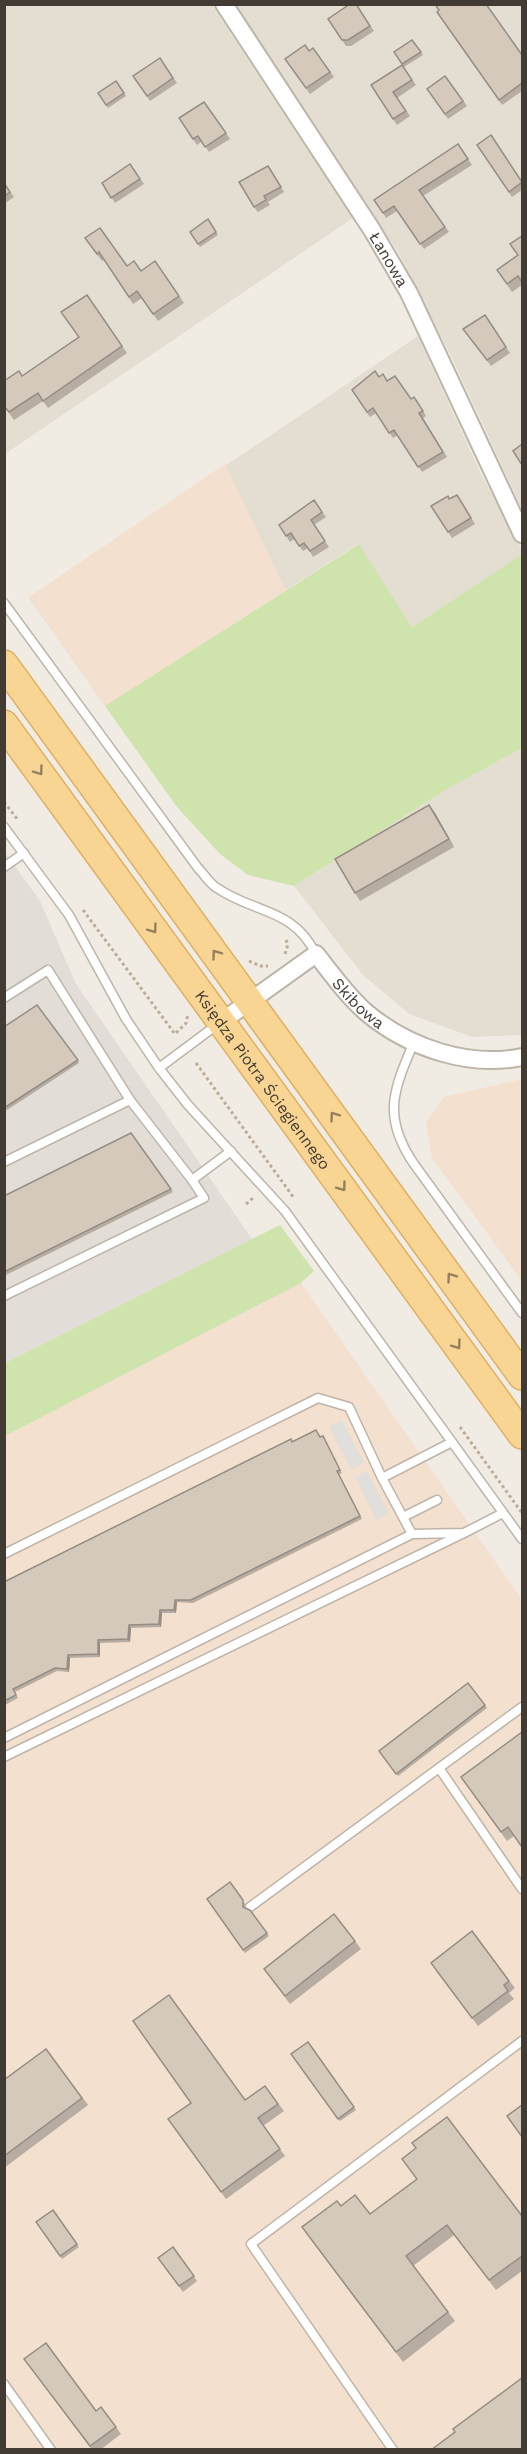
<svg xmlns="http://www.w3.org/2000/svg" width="527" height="2454" viewBox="0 0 527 2454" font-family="'Work Sans',sans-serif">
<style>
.residential{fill:#e4ddd1}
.commercial{fill:#f3e0ce}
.industrial{fill:#e3ddd8}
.green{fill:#cfe4ad}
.parking{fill:#e1dfdb}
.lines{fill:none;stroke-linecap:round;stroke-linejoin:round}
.lane-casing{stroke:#beb5a9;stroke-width:11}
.street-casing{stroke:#beb5a9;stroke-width:20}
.primary-casing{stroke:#ddb064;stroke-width:30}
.path{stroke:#bdad98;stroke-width:3;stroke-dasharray:3 3;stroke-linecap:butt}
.lane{stroke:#fff;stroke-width:8}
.street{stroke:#fff;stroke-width:16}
.primary{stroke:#f9d593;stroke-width:27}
.wall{fill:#b7ada2}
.shaded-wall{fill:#958d84}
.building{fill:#d5c9bc;stroke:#958d84;stroke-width:1.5}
.oneway{stroke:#94805f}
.labels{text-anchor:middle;stroke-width:6;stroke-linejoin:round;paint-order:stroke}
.street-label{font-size:16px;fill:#423b34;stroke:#fff}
</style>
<rect width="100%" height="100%" fill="#f1ece3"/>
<g class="residential">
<path d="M5,5H212L353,218L5,454Z"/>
<path d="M235,5H522V509L451,356L398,252L307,120Z"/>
<path d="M418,336L481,474L522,550V554L412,627L358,544L105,706L29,598Z"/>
<path d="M522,748V1035L472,1037L409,1014L363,975L294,886L444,791Z"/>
</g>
<g class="commercial">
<path d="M225,464L286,590L105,706L29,597Z"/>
<path d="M522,1079V1281L432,1158L426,1123L444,1097Z"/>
<path d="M301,1283L522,1600V2449L5,2450V1436Z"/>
</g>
<path class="industrial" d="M4,851L40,901L76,984L252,1239L5,1363Z"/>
<g class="green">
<path d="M359,544L412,627L522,554V748L444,791L294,886L248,875L220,854L177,807L105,706Z"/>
<path d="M280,1225L314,1271L301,1283L5,1436V1363Z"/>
</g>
<g class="parking">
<path d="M342,1420L364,1463L351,1470L329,1427Z"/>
<path d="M367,1471L389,1514L376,1520L355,1477Z"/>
</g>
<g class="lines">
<defs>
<g id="lane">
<path d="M4,603L198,868C204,874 209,883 217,888C255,914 292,907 316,954"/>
<path d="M4,827L69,915L126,1019L159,1068L188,1105L285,1211L522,1539"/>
<path d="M4,867L24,853"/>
<path d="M4,998L48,970L130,1100L192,1180L231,1151"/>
<path d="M414,1042C393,1091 382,1117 414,1164L522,1313"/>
<path d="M159,1068L218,1024"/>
<path d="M4,1162L130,1100"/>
<path d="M4,1296L204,1198L192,1180"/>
<path d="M382,1478L452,1442"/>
<path d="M403,1517L437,1500"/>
<path d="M412,1534L464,1533L503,1513"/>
<path d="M4,1554L318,1398L349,1407L382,1478L412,1534L4,1738"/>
<path d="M4,1757L464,1533"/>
<path d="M439,1768L522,1889"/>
<path d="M250,1907L522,1707"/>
<path d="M4,2384L51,2450"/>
<path d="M393,2450L251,2244L522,2041"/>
</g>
<g id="street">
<path id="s1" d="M224,4L372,230L409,293L522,534"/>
<path id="s2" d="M221,1022L316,954C332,974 348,997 367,1013C409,1048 469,1068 522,1057"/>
</g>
<g id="primary">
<path d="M4,664L522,1376"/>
<path id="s3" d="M4,724L522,1435"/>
</g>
</defs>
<use href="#lane" class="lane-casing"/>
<use href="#street" class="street-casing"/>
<use href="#primary" class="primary-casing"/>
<g class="path">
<path d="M4,802L18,820"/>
<path d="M83,910L175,1034L186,1023L188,1014"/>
<path d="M285,954L288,944L285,938"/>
<path d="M249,961L260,966H268"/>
<path d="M196,1063L294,1198"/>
<path d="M246,1204L254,1197"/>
<path d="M460,1427L522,1513"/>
</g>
<use href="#lane" class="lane"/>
<use href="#street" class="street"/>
<use href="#primary" class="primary"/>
</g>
<g class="wall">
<path d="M356,4L374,31L351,46H346L328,19Z"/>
<path d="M439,10L522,55V91L502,105L437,12Z"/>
<path d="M412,40L423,55L404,67L394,52Z"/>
<path d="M313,48L334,77L310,94L285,59L309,51Z"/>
<path d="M160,58L177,83L150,101L133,76Z"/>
<path d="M402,65L416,85L397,98L410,116L397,125L371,85Z"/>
<path d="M445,76L467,106L448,119L427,89Z"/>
<path d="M116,81L126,96L108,108L98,93Z"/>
<path d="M204,102L230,139L209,152L202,141L197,145L179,118Z"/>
<path d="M458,144L472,165L423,196L449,232L424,249L397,211L386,218L383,213Z"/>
<path d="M477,145L522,182V190L512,197Z"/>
<path d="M130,164L144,184L115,203L102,183Z"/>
<path d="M268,166L284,192L268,202L270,205L258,212L254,207Z"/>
<path d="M4,183L14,197L4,204Z"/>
<path d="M208,219L218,235L200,247L190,232Z"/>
<path d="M522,236V285L512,292L497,270L518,255Z"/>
<path d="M85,238L127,266L141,271L155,261L184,303L158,321L142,298L133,304L104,260L102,261Z"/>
<path d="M87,295L127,353L48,408L43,401L14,420L4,406L22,376L79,337Z"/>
<path d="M485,315L510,353L491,366L463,329Z"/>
<path d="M379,377L388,381L411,399L414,397L426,416L423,418L447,457L422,472L398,435L393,438L376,413L370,417L352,390Z"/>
<path d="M457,495L475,524L452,538L448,532L450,499Z"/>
<path d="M314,500L326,517L314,525L329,547L313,557L308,548L303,551L294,539L290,542L279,525Z"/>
<path d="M435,813L454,847L360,901L355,893Z"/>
<path d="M37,1005L79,1063L4,1112V1027Z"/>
<path d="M131,1133L173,1192L4,1276V1196Z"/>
<path d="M323,1436L342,1473L339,1474L362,1519L193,1603L177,1602L176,1613H162L161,1627L131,1628L130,1642L100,1643V1657L70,1658L69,1672L57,1671L15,1692L18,1698L5,1705L4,1704V1582L292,1442Z"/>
<path d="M468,1683L487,1708L398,1776L379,1751Z"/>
<path d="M522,1732L514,1836L507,1841L461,1777Z"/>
<path d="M207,1899L245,1903V1908L250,1910L269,1936L245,1953Z"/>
<path d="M472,1931L515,1988L509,1993L514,1999L478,2026L436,1971Z"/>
<path d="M355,1941L361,1949L290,2004L264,1969Z"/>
<path d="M308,2042L356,2110L340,2121L291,2054Z"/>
<path d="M46,2049L88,2105L4,2168V2080Z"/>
<path d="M265,2086L284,2111L263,2126L285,2156L226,2199L168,2119L245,2100Z"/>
<path d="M341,2206L370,2214L522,2216V2271L496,2290L454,2235L413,2266L455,2321L403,2362L309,2237Z"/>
<path d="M53,2210L79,2247L62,2259L36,2222Z"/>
<path d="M173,2247L197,2281L183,2292L158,2258Z"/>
<path d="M24,2359L96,2411L101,2407L121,2434L100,2450H92Z"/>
</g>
<g class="shaded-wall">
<path d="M429,805L435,813L454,847L449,839Z"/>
<path d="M175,1600L177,1602L176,1613L174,1610Z"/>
<path d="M160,1610L162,1613L161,1627L159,1624Z"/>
<path d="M129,1625L131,1628L130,1642L128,1639Z"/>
<path d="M98,1640L100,1643V1657L98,1654Z"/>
<path d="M68,1655L70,1658L69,1672L67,1669Z"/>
</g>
<g class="building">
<path d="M350,4H356L370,26L348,40H342L328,19Z"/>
<path d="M437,4H486L522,55V83L499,100L437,12L439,10L436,6Z"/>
<path d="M412,40L421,52L402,64L394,52Z"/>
<path d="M305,45L309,51L313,48L330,72L306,88L285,59Z"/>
<path d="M160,58L173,78L147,96L133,76Z"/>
<path d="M402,65L412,80L393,92L406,111L393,119L371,85Z"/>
<path d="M445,76L463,101L445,114L427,89Z"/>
<path d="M116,81L124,93L106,105L98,93Z"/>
<path d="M204,102L226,133L205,147L198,136L193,139L179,118Z"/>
<path d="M491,135L522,182L509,192L477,145Z"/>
<path d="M458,144L468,159L419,190L445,227L420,244L394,206L383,213L374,200Z"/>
<path d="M130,164L140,179L111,198L102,183Z"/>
<path d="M268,166L281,187L264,196L266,200L254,207L239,182Z"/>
<path d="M4,183L10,192L4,196Z"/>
<path d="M208,219L216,232L198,244L190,232Z"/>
<path d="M100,228L127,266L134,261L141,271L155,261L179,296L153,314L137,291L129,297L99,252L97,254L85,238Z"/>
<path d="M522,236V282L518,276L507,284L497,270L518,255L510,244Z"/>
<path d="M87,295L122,346L43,401L38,393L9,412L4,406V381L19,371L22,376L79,337L61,312Z"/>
<path d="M485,315L506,347L487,360L463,329Z"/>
<path d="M375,371L379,377L383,374L387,381L395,376L411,399L414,397L423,411L419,413L443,452L418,467L394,430L389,433L373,408L367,412L352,390Z"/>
<path d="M522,444V465L513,451Z"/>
<path d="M457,495L471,518L448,532L431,506L448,496L449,499Z"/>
<path d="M314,500L322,512L311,520L325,541L310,551L304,543L299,546L291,533L286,536L279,525Z"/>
<path d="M429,805L449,839L355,893L335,859Z"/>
<path d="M37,1005L78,1060L4,1108V1027Z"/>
<path d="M131,1133L171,1189L4,1272V1196Z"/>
<path d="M316,1430L320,1437L323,1436L340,1470L337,1471L360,1516L191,1600H175L174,1610H160L159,1624L129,1625L128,1639L98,1640V1654L68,1655L67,1669L55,1668L13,1689L16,1695L4,1701V1582L291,1439L292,1442Z"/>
<path d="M468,1683L485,1705L396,1774L379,1751Z"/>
<path d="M522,1732V1847L508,1827L501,1832L461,1777Z"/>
<path d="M230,1882L243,1900V1907L250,1910L267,1933L243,1950L207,1899Z"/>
<path d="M334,1914L355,1941L285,1996L264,1969Z"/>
<path d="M472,1931L509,1981L504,1985L508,1991L472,2018L431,1963Z"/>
<path d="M169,1995L245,2100L265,2086L278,2104L258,2118L280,2149L221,2192L168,2119L191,2103L133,2021Z"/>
<path d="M308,2042L354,2107L338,2119L291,2054Z"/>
<path d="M46,2049L82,2098L4,2156V2080Z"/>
<path d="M522,2105V2137L507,2116Z"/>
<path d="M447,2117L522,2216V2256L489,2280L447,2225L406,2256L448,2312L396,2352L302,2227L337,2201L341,2206L355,2195L370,2214L417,2179L402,2159L416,2148L412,2143Z"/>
<path d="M53,2210L77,2244L60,2256L36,2222Z"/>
<path d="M173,2247L194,2276L179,2286L158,2258Z"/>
<path d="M46,2343L96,2411L101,2407L116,2427L90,2446L24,2359Z"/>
<path d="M522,2378V2450H431L455,2432L453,2429Z"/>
</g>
<defs><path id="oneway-chevron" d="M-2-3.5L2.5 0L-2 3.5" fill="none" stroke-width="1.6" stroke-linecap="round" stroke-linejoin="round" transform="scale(1.5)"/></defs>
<g class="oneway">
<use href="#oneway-chevron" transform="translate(39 771) rotate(54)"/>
<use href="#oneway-chevron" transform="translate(153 929) rotate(54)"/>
<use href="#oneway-chevron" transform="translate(216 954) rotate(-126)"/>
<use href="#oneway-chevron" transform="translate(334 1116) rotate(-126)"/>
<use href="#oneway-chevron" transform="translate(342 1187) rotate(54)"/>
<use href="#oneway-chevron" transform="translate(451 1277) rotate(-126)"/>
<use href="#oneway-chevron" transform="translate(457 1345) rotate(54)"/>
</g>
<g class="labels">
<g class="street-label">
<text dy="6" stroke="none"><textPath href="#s1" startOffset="304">Łanowa</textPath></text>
<text dy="6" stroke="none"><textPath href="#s2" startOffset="182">Skibowa</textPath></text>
<text dy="6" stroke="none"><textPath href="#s3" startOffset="440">Księdza Piotra Ściegiennego</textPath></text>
</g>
</g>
<rect width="527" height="2454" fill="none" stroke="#423b34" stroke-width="12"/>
</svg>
